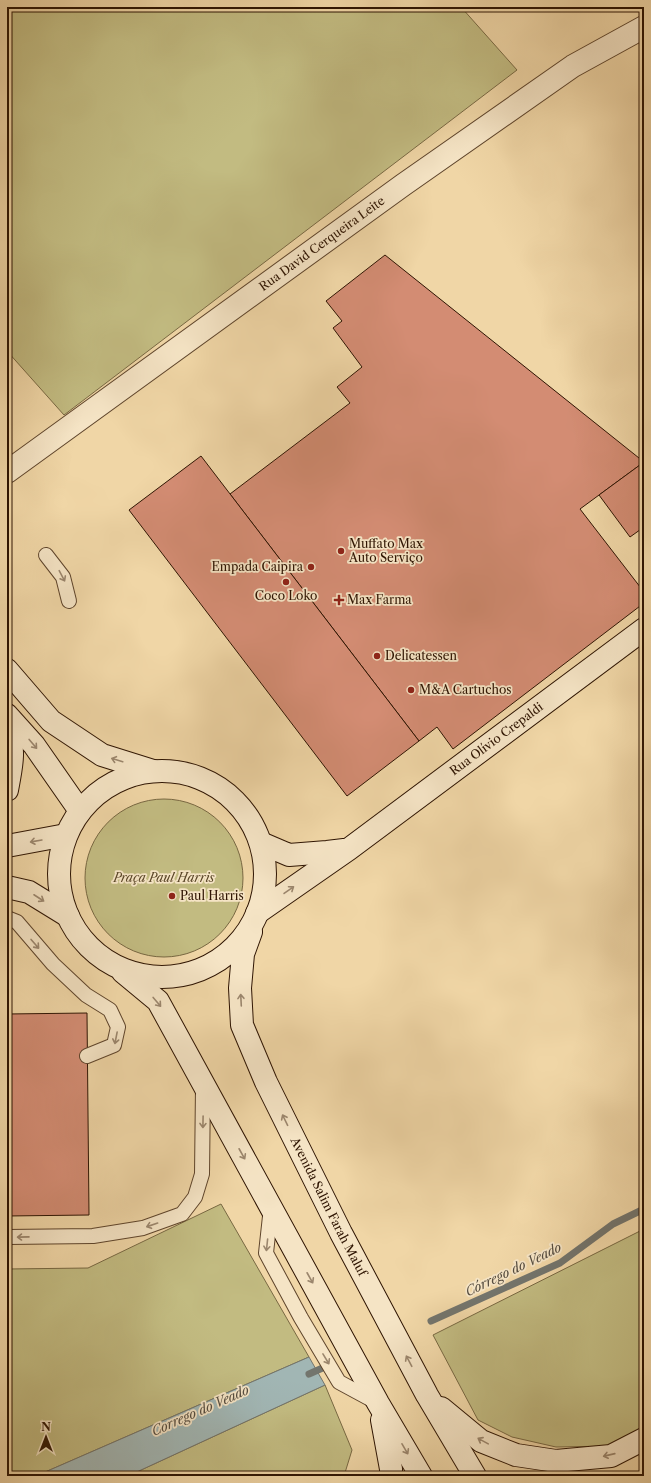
<svg xmlns="http://www.w3.org/2000/svg" width="651" height="1483" viewBox="0 0 651 1483" font-family="'Libre Caslon Text',serif">
<style>
.green{fill:#c2bb81;stroke:#786842}
.water{fill:#a1b6b4;stroke:#73756d}
.lines{fill:none;stroke-linecap:round;stroke-linejoin:round}
.stream{stroke:#73756d;stroke-width:7}
.building{fill:#d38c73;stroke:#2e1402}
.lane-casing{stroke:#5e442b;stroke-width:16}
.street-casing{stroke:#5e442b;stroke-width:24}
.secondary-casing{stroke:#2e1402;stroke-width:24}
.lane{stroke:#f5e4c5;stroke-width:14}
.street{stroke:#f5e4c5;stroke-width:22}
.secondary{stroke:#f5e4c5;stroke-width:22}
.oneway{stroke:#9b866d}
.poi-dot{fill:#8f2418;stroke:#f5e4c5;stroke-width:1.5}
.labels{text-anchor:middle;stroke-width:3.5;stroke-linejoin:round;paint-order:stroke}
.street-label{font-size:12px;fill:#2e1402;stroke:#f5e4c5}
.poi-label{font-size:12px;fill:#2e1402;stroke:#f5e4c5;text-anchor:start}
.park-label{font-size:12px;font-style:italic;fill:#5a4628;stroke:#f5e4c5}
.water-label{font-size:13px;font-style:italic;fill:#564d40;stroke:#f5e4c5}
</style>
<rect width="100%" height="100%" fill="#f0d6a6"/>
<filter id="stains"><feTurbulence type="fractalNoise" baseFrequency=".005" numOctaves="4"/><feColorMatrix values="0 0 0 0 .2 0 0 0 0 .09 0 0 0 0 .02 0 0 0 .5 -.17"/></filter>
<radialGradient id="worn" r=".72"><stop offset=".6" stop-color="#630" stop-opacity="0"/><stop offset="1" stop-color="#630" stop-opacity=".3"/></radialGradient>
<g class="green">
<path d="M7,7H461L517,70L64,415L7,351Z"/>
<circle cx="164" cy="878" r="79"/>
<path d="M221,1204L309,1357L36,1476H7V1269L88,1268Z"/>
<path d="M644,1229V1428L610,1446L556,1447L512,1437L478,1420L433,1335Z"/>
<path d="M325,1385L352,1450L344,1476H128Z"/>
</g>
<path class="water" d="M309,1357L325,1385L128,1476H36Z"/>
<g class="lines">
<g class="stream">
<path d="M431,1321L560,1263L613,1224L644,1209"/>
<path d="M309,1374L327,1366"/>
</g>
</g>
<g class="building">
<path d="M385,255L644,462L580,509L644,592V603L453,749L437,727L419,741L230,494L350,403L337,387L362,367L333,328L342,321L326,301Z"/>
<path d="M201,456L419,741L347,796L129,510Z"/>
<path d="M644,462V527L630,537L599,495Z"/>
<path d="M87,1013L89,1215L7,1216V1014Z"/>
</g>
<g class="lines">
<defs>
<g id="lane">
<path d="M46,555L63,577L69,601"/>
<path d="M7,918L17,922L53,964L86,995L110,1010L118,1027L114,1045L87,1056"/>
<path d="M271,1207L266,1253L301,1318L339,1382L376,1402"/>
<path d="M7,1237L93,1236L143,1228L182,1214L195,1197L202,1174L203,1087"/>
</g>
<g id="street">
<path id="s1" d="M7,472L403,185L573,66L644,27"/>
</g>
<g id="secondary">
<path d="M7,670L51,721L102,755L153,771"/>
<path d="M7,715L34,745L80,811"/>
<path d="M7,727C16,749 11,768 7,790"/>
<circle cx="162" cy="874" r="103"/>
<path d="M261,843L289,855L327,852L344,850"/>
<path d="M7,846L66,835"/>
<path d="M7,887L29,892L68,916"/>
<path id="s2" d="M257,913L349,849L644,629"/>
<path id="s3" d="M251,932L243,954L240,988L242,1025L266,1082L341,1233L427,1395L475,1476"/>
<path d="M123,972L158,1001L378,1403L421,1476"/>
<path d="M441,1408L481,1441L516,1455L556,1461L611,1456L644,1439"/>
<path d="M382,1420L391,1469V1476"/>
</g>
</defs>
<use href="#lane" class="lane-casing"/>
<use href="#street" class="street-casing"/>
<use href="#secondary" class="secondary-casing"/>
<use href="#lane" class="lane"/>
<use href="#street" class="street"/>
<use href="#secondary" class="secondary"/>
</g>
<defs><path id="oneway-shaft" d="M-6 0H5M1.5-3L5.5 0L1.5 3" fill="none" stroke-width="1.6" stroke-linecap="round" stroke-linejoin="round"/></defs>
<g class="oneway">
<use href="#oneway-shaft" transform="translate(62 576) rotate(62)"/>
<use href="#oneway-shaft" transform="translate(33 744) rotate(50)"/>
<use href="#oneway-shaft" transform="translate(117 760) rotate(-163)"/>
<use href="#oneway-shaft" transform="translate(36 841) rotate(170)"/>
<use href="#oneway-shaft" transform="translate(289 890) rotate(-35)"/>
<use href="#oneway-shaft" transform="translate(39 898) rotate(33)"/>
<use href="#oneway-shaft" transform="translate(35 944) rotate(49)"/>
<use href="#oneway-shaft" transform="translate(241 1000) rotate(-93)"/>
<use href="#oneway-shaft" transform="translate(157 1002) rotate(50)"/>
<use href="#oneway-shaft" transform="translate(116 1038) rotate(101)"/>
<use href="#oneway-shaft" transform="translate(285 1120) rotate(-116)"/>
<use href="#oneway-shaft" transform="translate(203 1122) rotate(91)"/>
<use href="#oneway-shaft" transform="translate(242 1154) rotate(61)"/>
<use href="#oneway-shaft" transform="translate(152 1225) rotate(161)"/>
<use href="#oneway-shaft" transform="translate(23 1237) rotate(179)"/>
<use href="#oneway-shaft" transform="translate(267 1245) rotate(96)"/>
<use href="#oneway-shaft" transform="translate(310 1278) rotate(61)"/>
<use href="#oneway-shaft" transform="translate(326 1359) rotate(59)"/>
<use href="#oneway-shaft" transform="translate(409 1361) rotate(-118)"/>
<use href="#oneway-shaft" transform="translate(483 1441) rotate(-151)"/>
<use href="#oneway-shaft" transform="translate(405 1449) rotate(60)"/>
<use href="#oneway-shaft" transform="translate(609 1455) rotate(167)"/>
</g>
<g class="poi-dot">
<circle cx="341" cy="551" r="4"/>
<circle cx="311" cy="567" r="4"/>
<circle cx="286" cy="582" r="4"/>
<path d="M337 594h4v4h4v4h-4v4h-4v-4h-4v-4h4z"/>
<circle cx="377" cy="656" r="4"/>
<circle cx="411" cy="690" r="4"/>
<circle cx="172" cy="896" r="4"/>
</g>
<g class="labels">
<g class="street-label">
<text dy="4" stroke="none"><textPath href="#s1" startOffset="389">Rua David Cerqueira Leite</textPath></text>
<text dy="4" stroke="none"><textPath href="#s2" startOffset="296">Rua Olívio Crepaldi</textPath></text>
<text dy="4" stroke="none"><textPath href="#s3" startOffset="296">Avenida Salim Farah Maluf</textPath></text>
</g>
<g class="poi-label">
<text x="349" y="548">Muffato Max<tspan x="349" dy="14">Auto Serviço</tspan></text>
<text x="303" y="571" text-anchor="end">Empada Caipira</text>
<text x="286" y="600" text-anchor="middle">Coco Loko</text>
<text x="347" y="604">Max Farma</text>
<text x="385" y="660">Delicatessen</text>
<text x="419" y="694">M&amp;A Cartuchos</text>
<text x="180" y="900">Paul Harris</text>
</g>
<g class="park-label">
<text x="164" y="882">Praça Paul Harris</text>
</g>
<g class="water-label">
<text transform="translate(513 1269) rotate(-26)" y="5">Córrego do Veado</text>
<text transform="translate(200 1410) rotate(-24)" y="5">Corrego do Veado</text>
</g>
</g>
<rect width="651" height="1483" fill="none" stroke="#f0d6a6" stroke-width="24"/>
<rect x="8" y="8" width="635" height="1467" fill="none" stroke="#2e1402" stroke-width="2"/>
<rect x="12" y="12" width="627" height="1459" fill="none" stroke="#2e1402"/>
<g transform="translate(46 1437)" stroke="#f5e4c5" stroke-width="3" paint-order="stroke">
<path d="M0-3L7 15L0 10L-7 15Z" fill="#2e1402"/>
<text y="-6" font-size="11" font-weight="bold" text-anchor="middle" fill="#2e1402">N</text>
</g>
<rect width="100%" height="100%" filter="url(#stains)"/>
<rect width="100%" height="100%" fill="url(#worn)"/>
</svg>
